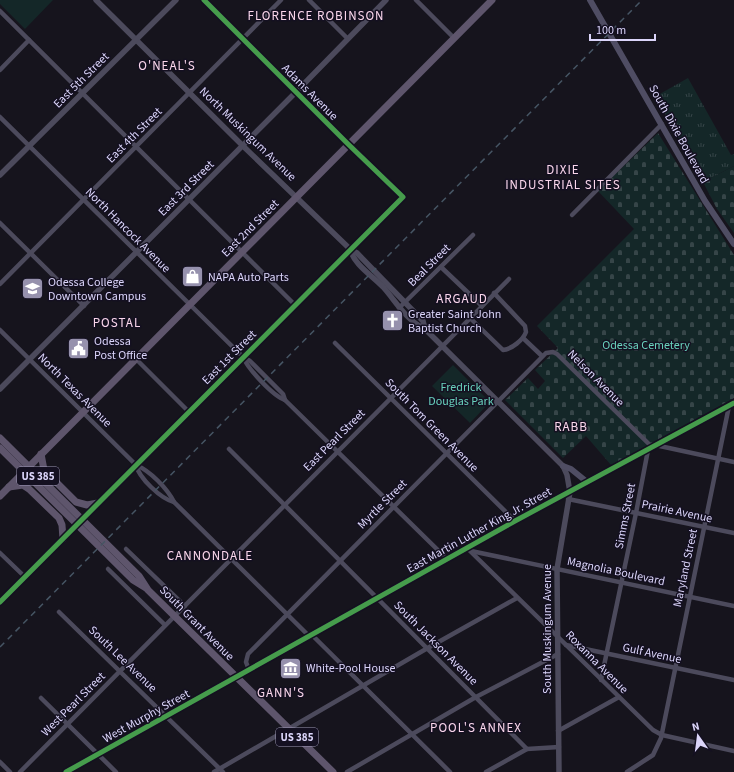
<svg xmlns="http://www.w3.org/2000/svg" width="734" height="772" viewBox="0 0 734 772" font-family="'Source Sans 3',sans-serif">
<style>
.grass{fill:url(#grass-tufts)}
.cemetery{fill:url(#cemetery-stones)}
.park{fill:#142728}
.lines{fill:none;stroke-linecap:round;stroke-linejoin:round}
.minor{stroke:#4c4a5c;stroke-width:4.5}
.tertiary{stroke:#4c4a5c;stroke-width:5.5}
.secondary{stroke:#4f4d63;stroke-width:6}
.primary{stroke:#5e556c;stroke-width:7}
.rail{stroke:#465564;stroke-width:1.5;stroke-dasharray:6 5;stroke-linecap:butt}
.cycleway-casing{stroke:#141021;stroke-width:8}
.cycleway{stroke:#469c4c;stroke-width:5}
.labels{text-anchor:middle;stroke-width:3;stroke-linejoin:round;paint-order:stroke}
.shield{fill:#141021;stroke:#9f9ab9;stroke-width:1}
.shield-label{font-size:11px;font-weight:bold;fill:#dbd5fa}
.street-label{font-size:12px;fill:#dbd5fa;stroke:#141021}
.poi-label{font-size:12px;fill:#dbd5fa;stroke:#141021;text-anchor:start}
.park-label{font-size:12px;fill:#69d2bd;stroke:#141021}
.neighbourhood-label{font-size:13px;letter-spacing:1px;fill:#fad6eb;stroke:#141021}
</style>
<defs>
<pattern id="grass-tufts" width="24" height="20" patternUnits="userSpaceOnUse"><rect width="24" height="20" fill="#142728"/><path d="M3 7l-1-3M5 7V3M7 7l1-3M15 17l-1-3M17 17v-4M19 17l1-3" fill="none" stroke="#364548"/></pattern>
<pattern id="cemetery-stones" width="16" height="16" patternUnits="userSpaceOnUse"><rect width="16" height="16" fill="#142728"/><path d="M2 7V4a2 2 0 0 1 4 0v3zM10 15v-3a2 2 0 0 1 4 0v3z" fill="#364548"/></pattern>
</defs>
<rect width="100%" height="100%" fill="#16141d"/>
<path class="grass" d="M688,78L731,155L734,154V166L703,182L657,99L658,95Z"/>
<g class="cemetery">
<path d="M658,133L734,255V398L611,465L586,436L563,458L505,400L528,378L538,389L545,381L535,370L558,348L537,326L634,229L598,191Z"/>
<path d="M734,166V233L717,209L703,182Z"/>
</g>
<g class="park">
<path d="M0,0H53L25,29L0,4Z"/>
<path d="M453,365L490,402L470,423L432,386Z"/>
</g>
<g class="lines">
<g class="minor">
<path d="M309,0L348,39"/>
<path d="M416,0L454,38"/>
<path d="M0,11L295,305"/>
<path d="M0,70L29,40"/>
<path d="M0,117L243,357L250,361L283,394L285,400L447,559"/>
<path d="M572,215L662,124"/>
<path d="M0,223L84,306"/>
<path d="M441,267L482,306"/>
<path d="M0,284L281,0"/>
<path d="M399,308L473,235"/>
<path d="M470,318L503,350C512,349 523,340 526,332L525,326L494,293"/>
<path d="M0,330L136,465C150,471 167,488 174,502L309,636"/>
<path d="M523,338L542,356"/>
<path d="M335,343L515,521"/>
<path d="M243,357C248,369 273,396 285,400"/>
<path d="M135,358L189,412"/>
<path d="M655,445L734,462"/>
<path d="M229,449L527,749"/>
<path d="M136,465C139,478 161,499 174,502"/>
<path d="M568,499L734,533"/>
<path d="M467,548L653,730L662,735L734,751"/>
<path d="M126,549L185,606"/>
<path d="M471,551L734,606"/>
<path d="M0,553L25,577"/>
<path d="M108,569L165,625"/>
<path d="M0,602L403,197L348,144L204,0"/>
<path d="M59,612L223,772"/>
<path d="M312,635L450,772"/>
<path d="M566,645L734,680"/>
<path d="M249,670L246,662L248,654L546,353L553,352L557,354L652,447"/>
<path d="M601,680L636,513L648,450"/>
<path d="M41,698L116,772"/>
<path d="M558,731L619,697"/>
<path d="M0,762L10,772"/>
<path d="M20,772L509,279"/>
<path d="M214,772L426,649L517,598"/>
<path d="M347,772L476,697L558,654"/>
<path d="M486,772L527,749L559,747"/>
<path d="M627,772L653,755L661,738L729,406"/>
</g>
<g class="tertiary">
<path d="M96,0L243,146L350,249L357,253L423,321L425,329"/>
<path d="M0,175L176,0"/>
<path d="M350,249C354,265 373,276 384,288C397,303 406,320 425,329L563,466L567,475L570,492L557,569L559,772"/>
<path d="M0,389L296,92L386,0"/>
<path d="M66,772L515,521L734,403"/>
</g>
<g class="secondary">
<path d="M590,0L705,201L734,244"/>
<path d="M563,466L571,469L587,482"/>
</g>
<g class="primary">
<path d="M0,438L139,576L148,590L333,772"/>
<path d="M0,448L133,580L146,588"/>
<path d="M41,454L44,470L76,502L87,505L98,503"/>
<path d="M9,487L23,485L29,489L59,518L62,525L63,539"/>
<path d="M0,496L492,0"/>
</g>
<path class="rail" d="M0,647L642,0"/>
<defs>
<g id="cycleway">
<path d="M0,602L403,197L348,144L204,0"/>
<path d="M66,772L515,521L734,403"/>
</g>
</defs>
<use href="#cycleway" class="cycleway-casing"/>
<use href="#cycleway" class="cycleway"/>
</g>
<defs>
<symbol id="shop-square" viewBox="-11 -11 22 22"><rect x="-9" y="-9" width="18" height="18" rx="4" fill="#9691ad" stroke="#141021"/><path d="M-5-2.5h2.3a2.7 3.5 0 0 1 5.4 0H5L5.5 6h-11ZM-1.5-2.5h3a1.5 2.3 0 0 0-3 0Z" fill="#fff"/></symbol>
<symbol id="university-square" viewBox="-11 -11 22 22"><rect x="-9" y="-9" width="18" height="18" rx="4" fill="#9691ad" stroke="#141021"/><path d="M0-5L7-2L0 1L-7-2ZM-4 1L0 2.5L4 1V4Q0 6-4 4Z" fill="#fff"/></symbol>
<symbol id="church-square" viewBox="-11 -11 22 22"><rect x="-9" y="-9" width="18" height="18" rx="4" fill="#9691ad" stroke="#141021"/><path d="M-1.2-6h2.4v3.5h3.3v2.4h-3.3V6h-2.4V-.1h-3.3v-2.4h3.3Z" fill="#fff"/></symbol>
<symbol id="civic-square" viewBox="-11 -11 22 22"><rect x="-9" y="-9" width="18" height="18" rx="4" fill="#9691ad" stroke="#141021"/><path d="M-.6-6.5H3V-4.5H.6V-3L4-1V1h2V6H-6V1h2V-1L-.6-3ZM-1.2 2.5V6h2.4V2.5Z" fill="#fff"/></symbol>
<symbol id="museum-square" viewBox="-11 -11 22 22"><rect x="-9" y="-9" width="18" height="18" rx="4" fill="#9691ad" stroke="#141021"/><path d="M0-6L6-3V-2H-6V-3ZM-5-1h2V3h-2ZM-1-1h2V3h-2ZM3-1h2V3H3ZM-6 4H6V6H-6Z" fill="#fff"/></symbol>
</defs>
<g fill-rule="evenodd">
<use href="#shop-square" x="180" y="264" width="25" height="25"/>
<use href="#university-square" x="20" y="276" width="25" height="25"/>
<use href="#church-square" x="380" y="308" width="25" height="25"/>
<use href="#civic-square" x="66" y="336" width="25" height="25"/>
<use href="#museum-square" x="278" y="656" width="25" height="25"/>
</g>
<g class="labels">
<g class="shield">
<rect x="17" y="467" width="42" height="18" rx="3"/>
<rect x="276" y="728" width="42" height="18" rx="3"/>
</g>
<g class="shield-label">
<text x="38" y="480">US 385</text>
<text x="297" y="741">US 385</text>
</g>
<g class="street-label">
<text transform="translate(81 80) rotate(-45)" y="4">East 5th Street</text>
<text transform="translate(310 92) rotate(45)" y="4">Adams Avenue</text>
<text transform="translate(248 134) rotate(44)" y="4">North Muskingum Avenue</text>
<text transform="translate(679 134) rotate(61)" y="4">South Dixie Boulevard</text>
<text transform="translate(134 135) rotate(-45)" y="4">East 4th Street</text>
<text transform="translate(186 188) rotate(-45)" y="4">East 3rd Street</text>
<text transform="translate(250 228) rotate(-45)" y="4">East 2nd Street</text>
<text transform="translate(128 230) rotate(45)" y="4">North Hancock Avenue</text>
<text transform="translate(429 265) rotate(-45)" y="4">Beal Street</text>
<text transform="translate(229 357) rotate(-45)" y="4">East 1st Street</text>
<text transform="translate(596 378) rotate(45)" y="4">Nelson Avenue</text>
<text transform="translate(75 390) rotate(45)" y="4">North Texas Avenue</text>
<text transform="translate(432 425) rotate(45)" y="4">South Tom Green Avenue</text>
<text transform="translate(334 440) rotate(-45)" y="4">East Pearl Street</text>
<text transform="translate(382 504) rotate(-45)" y="4">Myrtle Street</text>
<text transform="translate(677 511) rotate(12)" y="4">Prairie Avenue</text>
<text transform="translate(625 516) rotate(-79)" y="4">Simms Street</text>
<text transform="translate(479 530) rotate(-29)" y="4">East Martin Luther King Jr. Street</text>
<text transform="translate(685 568) rotate(-78)" y="4">Maryland Street</text>
<text transform="translate(616 571) rotate(12)" y="4">Magnolia Boulevard</text>
<text transform="translate(197 623) rotate(45)" y="4">South Grant Avenue</text>
<text transform="translate(547 629) rotate(-90)" y="4">South Muskingum Avenue</text>
<text transform="translate(436 643) rotate(45)" y="4">South Jackson Avenue</text>
<text transform="translate(652 653) rotate(12)" y="4">Gulf Avenue</text>
<text transform="translate(123 659) rotate(44)" y="4">South Lee Avenue</text>
<text transform="translate(597 662) rotate(45)" y="4">Roxanna Avenue</text>
<text transform="translate(73 704) rotate(-45)" y="4">West Pearl Street</text>
<text transform="translate(146 716) rotate(-29)" y="4">West Murphy Street</text>
</g>
<g class="poi-label">
<text x="208" y="281">NAPA Auto Parts</text>
<text x="48" y="286">Odessa College<tspan x="48" dy="14">Downtown Campus</tspan></text>
<text x="408" y="318">Greater Saint John<tspan x="408" dy="14">Baptist Church</tspan></text>
<text x="94" y="345">Odessa<tspan x="94" dy="14">Post Office</tspan></text>
<text x="306" y="672">White-Pool House</text>
</g>
<g class="park-label">
<text x="646" y="349">Odessa Cemetery</text>
<text x="461" y="391">Fredrick<tspan x="461" dy="14">Douglas Park</tspan></text>
</g>
<g class="neighbourhood-label">
<text x="316" y="20">FLORENCE ROBINSON</text>
<text x="167" y="70">O'NEAL'S</text>
<text x="563" y="174">DIXIE<tspan x="563" dy="15">INDUSTRIAL SITES</tspan></text>
<text x="462" y="303">ARGAUD</text>
<text x="117" y="327">POSTAL</text>
<text x="571" y="431">RABB</text>
<text x="210" y="560">CANNONDALE</text>
<text x="281" y="697">GANN'S</text>
<text x="476" y="732">POOL'S ANNEX</text>
</g>
</g>
<g transform="translate(698 736) rotate(346)" stroke="#141021" stroke-width="3" paint-order="stroke">
<path d="M0-3L7 15L0 10L-7 15Z" fill="#dbd5fa"/>
<text y="-6" font-size="11" font-weight="bold" text-anchor="middle" fill="#dbd5fa">N</text>
</g>
<path d="M590 34v6h65v-6" fill="none" stroke="#dbd5fa" stroke-width="2"/>
<text x="596" y="34" font-size="12" fill="#dbd5fa" stroke="#141021" stroke-width="3" paint-order="stroke">100 m</text>
</svg>
